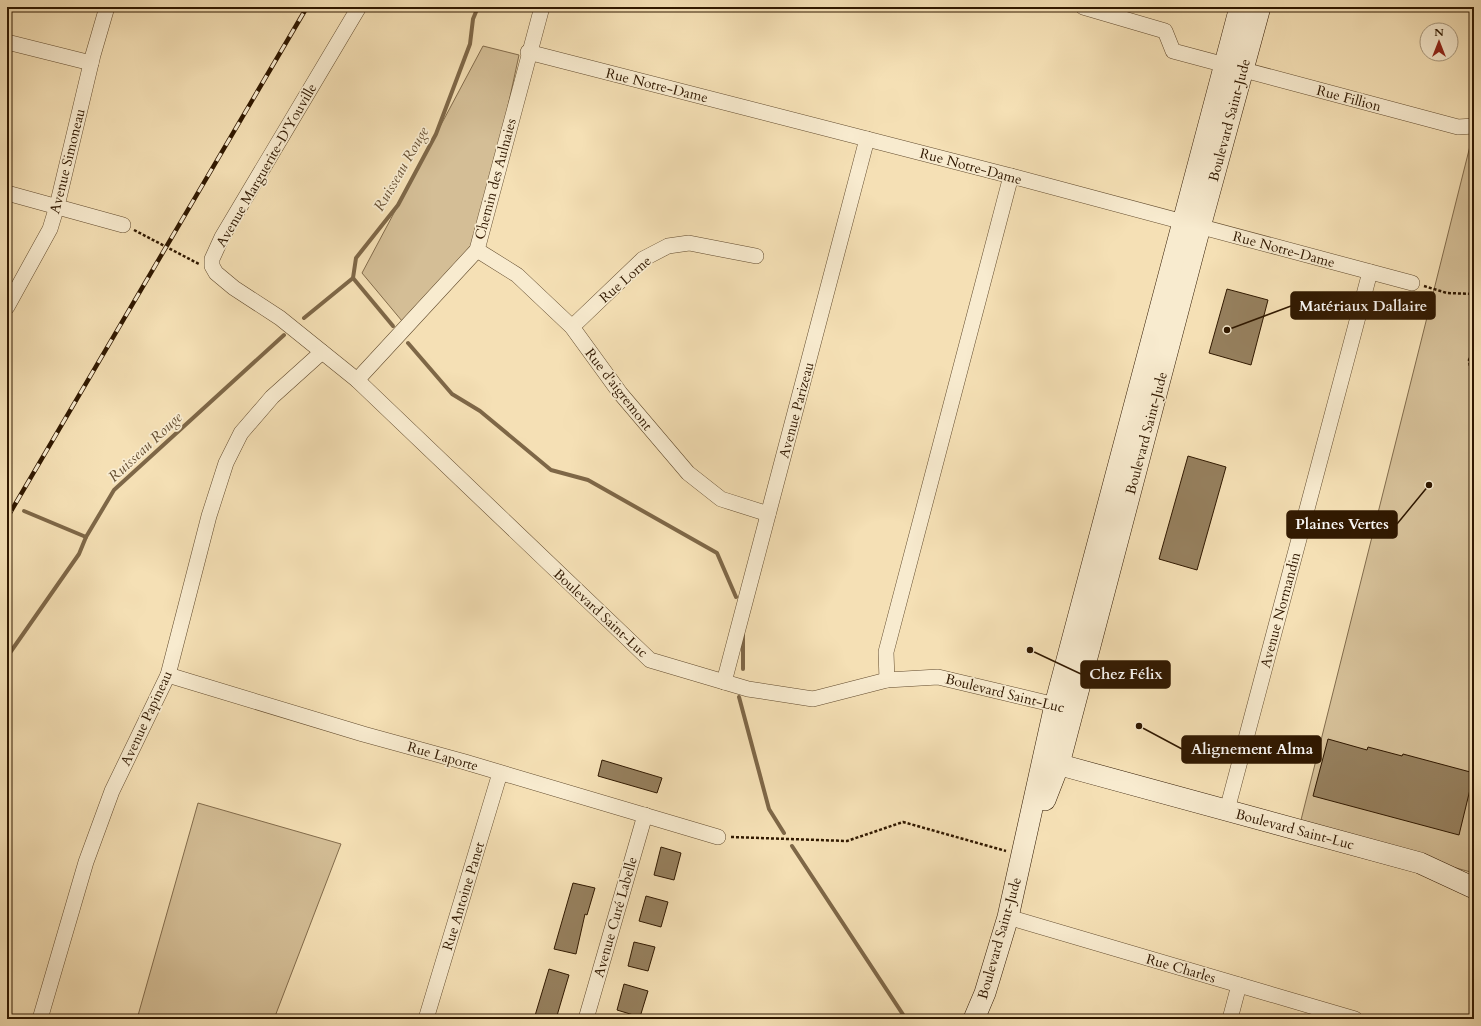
<svg xmlns="http://www.w3.org/2000/svg" width="1481" height="1026" viewBox="0 0 1481 1026" font-family="Cardo,serif">
<style>
.green{fill:#d4be96;stroke:#826b4b}
.lines{fill:none;stroke-linecap:round;stroke-linejoin:round}
.stream{stroke:#7e6747;stroke-width:4}
.building{fill:#96805e;stroke:#301800}
.street-casing{stroke:#614a2d;stroke-width:16}
.secondary-casing{stroke:#301800;stroke-width:22}
.path{stroke:#301800;stroke-width:2.5;stroke-dasharray:3 2;stroke-linecap:butt}
.street{stroke:#f8ebcf;stroke-width:15}
.secondary{stroke:#f8ebcf;stroke-width:21}
.rail-casing{stroke:#301800;stroke-width:4.5}
.rail{stroke:#f8ebcf;stroke-width:3;stroke-dasharray:9;stroke-linecap:butt}
.labels{text-anchor:middle;stroke-width:3.5;stroke-linejoin:round;paint-order:stroke}
.street-label{font-size:14px;fill:#301800;stroke:#f8ebcf}
.water-label{font-size:15px;font-style:italic;fill:#644d30;stroke:#f8ebcf}
.leader{fill:none;stroke:#301800;stroke-width:1.5}
.callout-dot{fill:#301800;stroke:#f8ebcf;stroke-width:1.5}
.callout{fill:#301800;stroke:#301800;stroke-width:1.5}
.callout-label{font-size:15px;text-anchor:middle;font-weight:bold;fill:#fff}
</style>
<rect width="100%" height="100%" fill="#f5e0b5"/>
<filter id="stains"><feTurbulence type="fractalNoise" baseFrequency=".005" numOctaves="4"/><feColorMatrix values="0 0 0 0 .2 0 0 0 0 .09 0 0 0 0 .02 0 0 0 .5 -.17"/></filter>
<radialGradient id="worn" r=".72"><stop offset=".6" stop-color="#630" stop-opacity="0"/><stop offset="1" stop-color="#630" stop-opacity=".3"/></radialGradient>
<g class="green">
<path d="M483,46L519,55L477,250L407,327L362,273Z"/>
<path d="M1474,144V873L1300,824L1470,146Z"/>
<path d="M198,803L341,844L274,1019H137Z"/>
</g>
<g class="lines">
<g class="stream">
<path d="M353,278L393,326"/>
<path d="M304,318L353,278L356,258L398,205L436,134L470,44L473,19L478,7"/>
<path d="M408,343L452,394L480,411L551,470L588,480L717,553L736,597"/>
<path d="M24,511L86,537"/>
<path d="M743,634V669"/>
<path d="M7,657L79,554L86,537L114,490L284,335"/>
<path d="M739,697L769,809L784,833"/>
<path d="M792,846L906,1019"/>
</g>
</g>
<g class="building">
<path d="M1227,289L1268,300L1251,365L1209,353Z"/>
<path d="M1188,456L1226,467L1197,570L1159,559Z"/>
<path d="M1328,739L1367,750L1368,747L1402,756L1403,754L1474,773L1459,835L1313,796Z"/>
<path d="M602,760L662,778L657,793L598,776Z"/>
<path d="M661,847L681,853L674,880L654,875Z"/>
<path d="M573,883L595,888L587,915L585,914L576,954L554,949Z"/>
<path d="M646,896L668,902L661,927L639,921Z"/>
<path d="M634,942L655,947L648,971L628,966Z"/>
<path d="M549,969L569,975L556,1019H534Z"/>
<path d="M624,984L648,991L640,1017L617,1010Z"/>
</g>
<g class="lines">
<defs>
<g id="street">
<path d="M359,7L222,237L212,259V266L216,273L234,288L280,318L357,380L650,660L748,689L813,699L887,680L938,677L1064,707"/>
<path d="M1083,7L1165,31L1173,51L1458,127L1474,126"/>
<path d="M7,42L91,63"/>
<path d="M528,52L1011,176L1412,283"/>
<path d="M7,193L123,225"/>
<path d="M477,250L517,275L572,327L620,393L688,473L721,499L768,514"/>
<path d="M7,307L50,229L57,206L93,55L107,7"/>
<path d="M572,327L643,259L668,246L689,243L756,256"/>
<path d="M357,380L477,250L542,7"/>
<path d="M168,675L363,734L465,762L718,837"/>
<path d="M887,680L886,652L1011,176"/>
<path d="M724,682L867,139"/>
<path d="M1227,810L1370,272"/>
<path d="M1008,917L1355,1019"/>
<path d="M40,1019L86,862L112,791L168,675L209,516L226,463L241,433L272,397L322,352"/>
<path d="M426,1019L500,773"/>
<path d="M586,1019L645,815"/>
<path d="M1230,1019L1239,985"/>
</g>
<g id="secondary">
<path d="M1046,761L1420,863L1474,888"/>
<path d="M1045,800L1059,764L1200,227L1260,7"/>
<path d="M974,1019L985,993L1008,917L1055,705L1240,7"/>
</g>
</defs>
<use href="#street" class="street-casing"/>
<use href="#secondary" class="secondary-casing"/>
<g class="path">
<path d="M134,230L199,264"/>
<path d="M1424,286L1447,293L1474,294"/>
<path d="M1474,349L1469,360L1472,380L1474,383"/>
<path d="M731,837L847,841L903,822L1006,851"/>
</g>
<use href="#street" class="street"/>
<use href="#secondary" class="secondary"/>
<defs>
<path id="rail" d="M7,518L307,7"/>
</defs>
<use href="#rail" class="rail-casing"/>
<use href="#rail" class="rail"/>
</g>
<g class="labels">
<g class="street-label">
<text transform="translate(657 85) rotate(14)" y="5">Rue Notre-Dame</text>
<text transform="translate(1349 98) rotate(15)" y="5">Rue Fillion</text>
<text transform="translate(1229 120) rotate(-75)" y="5">Boulevard Saint-Jude</text>
<text transform="translate(67 161) rotate(-76)" y="5">Avenue Simoneau</text>
<text transform="translate(266 165) rotate(-60)" y="5">Avenue Marguerite-D'Youville</text>
<text transform="translate(971 166) rotate(15)" y="5">Rue Notre-Dame</text>
<text transform="translate(495 179) rotate(-75)" y="5">Chemin des Aulnaies</text>
<text transform="translate(1284 249) rotate(15)" y="5">Rue Notre-Dame</text>
<text transform="translate(625 279) rotate(-41)" y="5">Rue Lorne</text>
<text transform="translate(619 389) rotate(52)" y="5">Rue d'aigremont</text>
<text transform="translate(796 410) rotate(-75)" y="5">Avenue Parizeau</text>
<text transform="translate(1146 433) rotate(-75)" y="5">Boulevard Saint-Jude</text>
<text transform="translate(1280 610) rotate(-75)" y="5">Avenue Normandin</text>
<text transform="translate(601 613) rotate(43)" y="5">Boulevard Saint-Luc</text>
<text transform="translate(1005 693) rotate(14)" y="5">Boulevard Saint-Luc</text>
<text transform="translate(146 718) rotate(-65)" y="5">Avenue Papineau</text>
<text transform="translate(443 756) rotate(16)" y="5">Rue Laporte</text>
<text transform="translate(1295 829) rotate(15)" y="5">Boulevard Saint-Luc</text>
<text transform="translate(463 896) rotate(-73)" y="5">Rue Antoine Panet</text>
<text transform="translate(615 917) rotate(-74)" y="5">Avenue Curé Labelle</text>
<text transform="translate(999 938) rotate(-74)" y="5">Boulevard Saint-Jude</text>
<text transform="translate(1181 968) rotate(16)" y="5">Rue Charles</text>
</g>
<g class="water-label">
<text transform="translate(401 169) rotate(-60)" y="5">Ruisseau Rouge</text>
<text transform="translate(145 447) rotate(-43)" y="5">Ruisseau Rouge</text>
</g>
</g>
<path class="leader" d="M1227 330L1291 306M1429 485L1397 524M1030 650L1081 674M1139 726L1182 749"/>
<g class="callout-dot">
<circle cx="1227" cy="330" r="4"/>
<circle cx="1429" cy="485" r="4"/>
<circle cx="1030" cy="650" r="4"/>
<circle cx="1139" cy="726" r="4"/>
</g>
<g class="callout">
<rect x="1291" y="292" width="144" height="27" rx="4"/>
<rect x="1287" y="511" width="110" height="27" rx="4"/>
<rect x="1081" y="661" width="89" height="27" rx="4"/>
<rect x="1182" y="736" width="139" height="27" rx="4"/>
</g>
<g class="callout-label">
<text x="1363" y="311">Matériaux Dallaire</text>
<text x="1342" y="529">Plaines Vertes</text>
<text x="1126" y="679">Chez Félix</text>
<text x="1252" y="754">Alignement Alma</text>
</g>
<rect width="1481" height="1026" fill="none" stroke="#f5e0b5" stroke-width="24"/>
<rect x="8" y="8" width="1465" height="1010" fill="none" stroke="#301800" stroke-width="2"/>
<rect x="12" y="12" width="1457" height="1002" fill="none" stroke="#301800"/>
<g transform="translate(1439 42)"><circle r="19" fill="#f8ebcf" stroke="#a8977c"/>
<path d="M0-3L7 15L0 10L-7 15Z" fill="#8f2418"/>
<text y="-6" font-size="11" font-weight="bold" text-anchor="middle" fill="#301800">N</text>
</g>
<rect width="100%" height="100%" filter="url(#stains)"/>
<rect width="100%" height="100%" fill="url(#worn)"/>
</svg>
